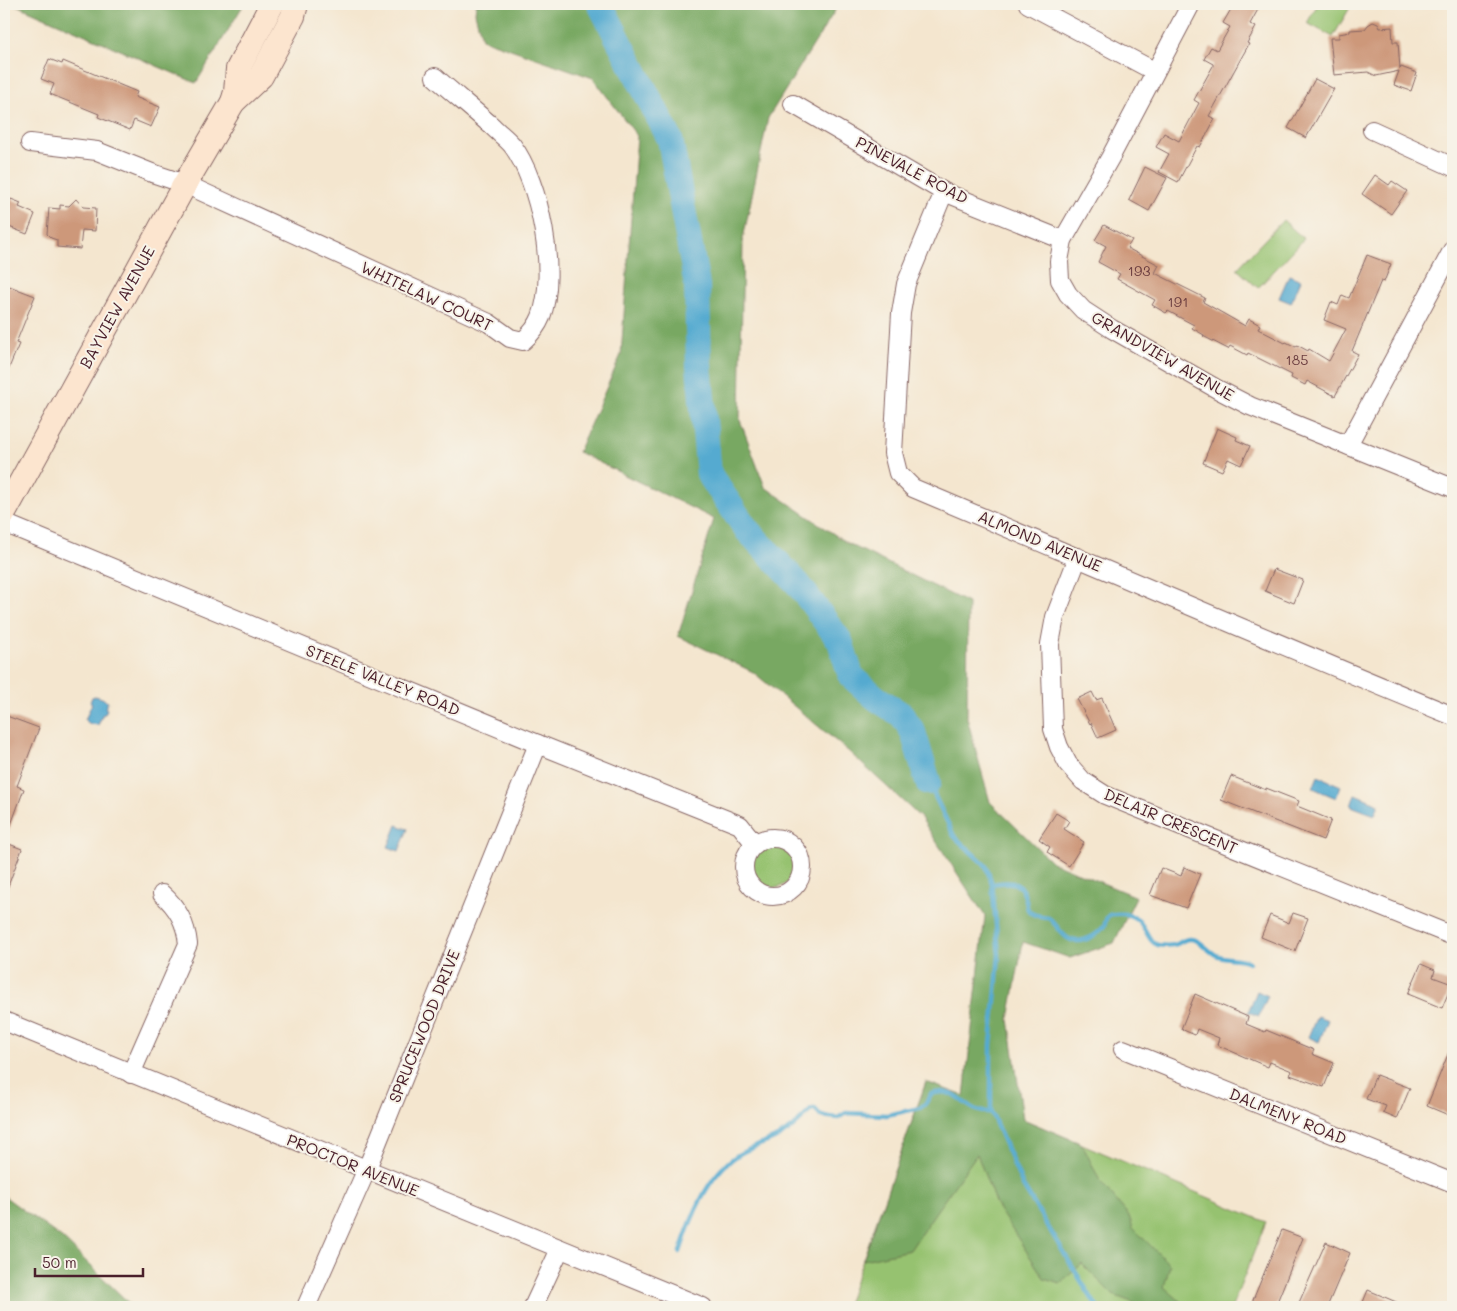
<svg xmlns="http://www.w3.org/2000/svg" width="1457" height="1311" viewBox="0 0 1457 1311" font-family="Mali,sans-serif">
<style>
.green{fill:#96c26f;stroke:#70704d}
.forest{fill:#78a862;stroke:#616446}
.water{fill:#54aad0;stroke:#4f647e}
.lines{fill:none;stroke-linecap:round;stroke-linejoin:round}
.stream{stroke:#54aad0;stroke-width:4.5}
.river{stroke:#54aad0;stroke-width:26}
.building{fill:#cd987a}
.street-casing{stroke:#866564;stroke-width:20}
.secondary-casing{stroke:#866564;stroke-width:26}
.street{stroke:#fff;stroke-width:18}
.secondary{stroke:#fce5cf;stroke-width:24}
.labels{text-anchor:middle;stroke-width:4;stroke-linejoin:round;paint-order:stroke}
.number-label{font-size:14px;fill:#6b3d3f}
.street-label{font-size:16px;fill:#4a1f2b;stroke:#f7f3e8}
</style>
<rect width="100%" height="100%" fill="#f7f3e8"/>
<filter id="ink" filterUnits="userSpaceOnUse"><feTurbulence type="fractalNoise" baseFrequency=".02" numOctaves="2"/><feDisplacementMap in="SourceGraphic" scale="10" xChannelSelector="R" yChannelSelector="G"/><feConvolveMatrix kernelMatrix="1 2 1 2 8 2 1 2 1" color-interpolation-filters="sRGB"/></filter>
<filter id="wash" filterUnits="userSpaceOnUse"><feTurbulence type="fractalNoise" baseFrequency=".0096" numOctaves="4" result="noise"/><feDisplacementMap in="SourceGraphic" scale="20" xChannelSelector="R" yChannelSelector="G"/><feGaussianBlur stdDeviation="1.12" result="paint"/><feColorMatrix in="noise" values="0 0 0 0 0 0 0 0 0 0 0 0 0 0 0 0 0 1.4 0 .05"/><feComposite in="paint" operator="in"/></filter>
<g filter="url(#wash)">
<rect width="100%" height="100%" fill="#f4e6cf"/>
<g class="green">
<path d="M1318,4H1352L1333,37L1307,23Z"/>
<path d="M1283,220L1304,239L1258,288L1237,269Z"/>
<circle cx="773" cy="867" r="21"/>
<path d="M926,1082L1023,1119L1266,1222L1232,1307H846Z"/>
</g>
<g class="forest">
<path d="M14,4H244L196,83Z"/>
<path d="M476,4H839L768,118L743,239L740,420L765,487L847,543L968,603L967,718L990,802L1052,862L1136,897L1114,943L1070,958L1023,942L1009,1019L1023,1119L1082,1144L1100,1181L1129,1216L1133,1228L1170,1265L1164,1287L1187,1307H1145L1113,1295L1082,1264L1060,1283L1044,1278L996,1205L977,1154L935,1213L910,1250L863,1260L926,1082L964,1096L985,916L921,818L848,751L753,672L678,636L714,519L578,452L621,355L637,136L593,78L482,39L475,13Z"/>
<path d="M4,1196L63,1239L133,1307H4Z"/>
</g>
<g class="water">
<path d="M1289,275L1301,280L1291,303L1279,298Z"/>
<path d="M95,696L102,698L108,702L105,708L107,709L105,714H103L98,725L90,724L85,720L92,703L90,702L92,697Z"/>
<path d="M1318,776L1341,786L1336,798L1313,788Z"/>
<path d="M1355,794L1379,804L1375,815L1351,806Z"/>
<path d="M397,825L408,829L399,851L388,847Z"/>
<path d="M1257,991L1268,996L1259,1016L1248,1012Z"/>
<path d="M1317,1016L1328,1020L1319,1042L1308,1037Z"/>
</g>
<g class="lines">
<g class="stream">
<path d="M928,782L954,836L986,866L992,884C1007,882 1020,879 1025,897C1027,901 1026,908 1029,911C1033,917 1044,915 1050,919C1058,926 1061,936 1071,940C1083,944 1098,935 1104,926C1106,922 1105,919 1108,916C1110,914 1113,914 1115,914C1148,911 1143,941 1158,945C1163,946 1172,946 1177,944C1181,942 1185,938 1191,939C1200,939 1208,951 1216,955C1227,960 1238,957 1249,962"/>
<path d="M992,884L999,955L991,1045V1112L1023,1186L1097,1307"/>
<path d="M680,1252C691,1218 707,1175 738,1155C752,1146 769,1143 783,1134C794,1128 803,1117 812,1109H815L821,1116L838,1118L846,1113L887,1115L920,1108L925,1104L931,1094C961,1085 962,1114 991,1112"/>
</g>
<path class="river" d="M600,4L670,139L697,285L699,366L709,474L747,530L798,584L840,641L851,676L876,698L902,715L913,732L928,782"/>
</g>
<g id="blocks">
<g class="building">
<path d="M1234,4H1261L1250,24L1256,27L1247,43L1249,44L1209,116L1215,119L1200,147L1197,146L1178,182L1159,172L1169,154L1156,147L1164,133L1179,141L1199,103L1194,100L1213,66V64L1204,59L1211,47L1217,50L1230,27L1223,23Z"/>
<path d="M1373,22L1378,24L1380,28L1392,27L1393,42H1398L1400,69L1401,67L1417,73L1411,91L1394,85L1399,71L1376,76L1368,72L1334,75L1330,38H1339V34L1350,32V30L1365,29L1368,25Z"/>
<path d="M49,59L62,64L63,61L137,92L135,97L160,107L151,127L134,120L130,130L98,117L99,114L50,94L54,84L41,79Z"/>
<path d="M1315,79L1334,89L1306,138L1288,128Z"/>
<path d="M1145,167L1167,178L1149,211L1129,200Z"/>
<path d="M1375,175L1389,185L1392,181L1407,191L1391,214L1362,194Z"/>
<path d="M4,199L10,201L11,199L21,203L19,207L35,214L27,234L4,225Z"/>
<path d="M76,199L83,207L96,208L95,231L82,230L80,249L57,247V240L51,238L47,234L49,208L60,209V205L69,206Z"/>
<path d="M1104,225L1132,240L1127,248L1159,265L1155,273L1205,298L1203,302L1245,326L1249,319L1260,325L1258,329L1285,343L1286,342L1296,347L1297,345L1308,351L1309,349L1329,361L1346,329L1324,320L1331,302L1338,305L1342,295L1349,298L1367,255L1391,264L1384,282L1381,281L1352,351L1358,354L1335,396L1307,381L1305,385L1291,378L1292,375L1248,353L1247,355L1230,346L1228,349L1203,336L1204,335L1192,328L1194,325L1168,311L1166,313L1152,305L1155,300L1117,279L1120,274L1098,262L1106,246L1095,240Z"/>
<path d="M4,284L35,296L16,343L19,344L4,380Z"/>
<path d="M1217,428L1237,437L1236,440L1250,446L1241,465L1228,459L1222,471L1203,463Z"/>
<path d="M1274,569L1303,580L1294,603L1265,591Z"/>
<path d="M1092,692L1096,700L1102,698L1116,730L1098,738L1091,723L1090,724L1077,699Z"/>
<path d="M4,715L39,728L17,786L24,789L5,841H4Z"/>
<path d="M1231,776L1266,790V788L1299,801L1297,806L1331,820L1323,840L1221,800Z"/>
<path d="M1056,813L1069,821L1064,829L1084,842L1069,866L1047,852L1050,847L1039,839Z"/>
<path d="M4,842L22,849L5,894H4Z"/>
<path d="M1184,867L1200,874L1186,908L1150,895L1161,868L1181,876Z"/>
<path d="M1293,913L1308,918L1295,951L1261,937L1270,915L1289,923Z"/>
<path d="M1421,964L1435,970L1433,977L1452,984L1442,1008L1408,994Z"/>
<path d="M1195,994L1248,1017L1246,1024L1265,1032L1266,1030L1314,1050L1312,1054L1334,1063L1324,1087L1290,1075L1292,1071L1270,1062L1268,1067L1217,1045L1219,1038L1197,1029L1195,1035L1181,1029Z"/>
<path d="M1453,1042V1117L1427,1106Z"/>
<path d="M1376,1075L1410,1088L1397,1119L1383,1113L1386,1106L1366,1099Z"/>
<path d="M1282,1230L1303,1238L1275,1307H1250Z"/>
<path d="M1326,1242L1350,1253L1327,1307H1297Z"/>
<path d="M1368,1290L1408,1307H1361Z"/>
</g>
</g>
</g>
<g filter="url(#ink)">
<use href="#blocks" fill-opacity="0" stroke="#866564" stroke-width="1"/>
<g class="lines">
<defs>
<g id="street">
<path d="M1028,4L1154,71"/>
<path d="M1191,4L1110,158L1063,240L1059,261L1060,280L1068,294L1083,310L1112,329L1217,389L1250,406L1453,488"/>
<path d="M793,104L944,192L1063,240"/>
<path d="M1372,130L1453,167"/>
<path d="M30,143L97,151L152,173L185,184L489,323L510,338L523,341C531,334 537,327 541,317C558,273 540,182 512,145C507,139 499,133 493,127C474,110 454,94 435,77"/>
<path d="M944,192L906,284L901,313L893,453L898,473L913,488C1093,564 1272,642 1453,716"/>
<path d="M1349,446V443L1453,249"/>
<path d="M4,523L538,744L740,825L755,844"/>
<path d="M1078,557L1055,617L1050,644L1053,729L1059,747L1068,764L1083,781L1105,795L1453,936"/>
<circle cx="773" cy="867" r="29"/>
<path d="M4,1021L703,1307"/>
<path d="M1123,1049L1453,1183"/>
<path d="M131,1074L188,944C186,923 178,908 162,894"/>
<path d="M306,1307L366,1171L538,744"/>
<path d="M533,1307L560,1249"/>
</g>
<g id="secondary">
<path d="M233,102L236,92L238,69L272,4"/>
<path d="M4,513L185,184L233,102L261,76L293,16L296,4"/>
</g>
</defs>
<use href="#street" class="street-casing"/>
<use href="#secondary" class="secondary-casing"/>
<use href="#street" class="street"/>
<use href="#secondary" class="secondary"/>
</g>
</g>
<g class="labels">
<g class="number-label">
<text x="1139" y="276">193</text>
<text x="1178" y="307">191</text>
<text x="1297" y="365">185</text>
</g>
<g class="street-label">
<text transform="translate(912 170) rotate(28)" y="6">PINEVALE ROAD</text>
<text transform="translate(427 296) rotate(25)" y="6">WHITELAW COURT</text>
<text transform="translate(117 307) rotate(-61)" y="6">BAYVIEW AVENUE</text>
<text transform="translate(1163 356) rotate(30)" y="6">GRANDVIEW AVENUE</text>
<text transform="translate(1040 541) rotate(23)" y="6">ALMOND AVENUE</text>
<text transform="translate(383 680) rotate(22)" y="6">STEELE VALLEY ROAD</text>
<text transform="translate(1171 821) rotate(23)" y="6">DELAIR CRESCENT</text>
<text transform="translate(424 1026) rotate(-68)" y="6">SPRUCEWOOD DRIVE</text>
<text transform="translate(1288 1116) rotate(22)" y="6">DALMENY ROAD</text>
<text transform="translate(353 1165) rotate(22)" y="6">PROCTOR AVENUE</text>
</g>
</g>
<rect width="1457" height="1311" fill="none" stroke="#f7f3e8" stroke-width="20"/>
<path d="M35 1268v8h108v-8" fill="none" stroke="#4a1f2b" stroke-width="2.5"/>
<text x="42" y="1268" font-size="15" fill="#4a1f2b" stroke="#f7f3e8" stroke-width="4" paint-order="stroke">50 m</text>
</svg>
